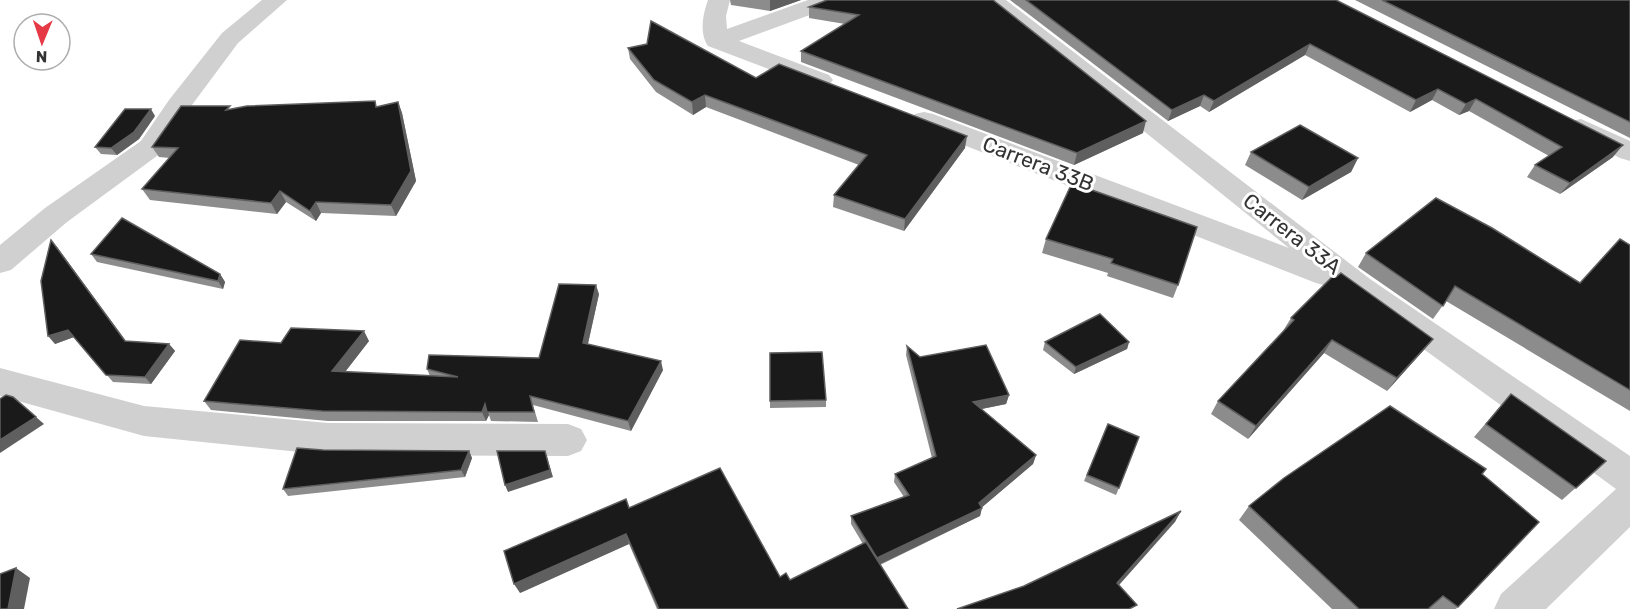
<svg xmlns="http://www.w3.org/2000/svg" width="1630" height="609" viewBox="0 0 1630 609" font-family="Rubik,sans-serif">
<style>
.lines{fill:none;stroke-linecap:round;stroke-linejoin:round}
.minor{fill:#d0d0d0;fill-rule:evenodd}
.wall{fill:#8c8c8c}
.shaded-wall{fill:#5f5f5f}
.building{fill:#1a1a1a;stroke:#5f5f5f;stroke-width:1.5}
.labels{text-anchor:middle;stroke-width:6;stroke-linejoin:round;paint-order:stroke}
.street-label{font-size:21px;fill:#333;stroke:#fff}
</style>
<rect width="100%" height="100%" fill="#fff"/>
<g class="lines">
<g class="minor">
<path d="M262,0H287L238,43L189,109L161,153L67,222L11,270L0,273V245L45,208L141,141L169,100L222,33Z"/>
<path d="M708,0H730L726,16L727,29L808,0H840L837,5L739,41L829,75L833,80L829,85L820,88L811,85L708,46C699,33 703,14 708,0Z"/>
<path d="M981,0H1006L1370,279L1630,456V527L1546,609H1494L1501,594L1616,489L1334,284L1327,286L1316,283L915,126L911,120L915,114L924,112L933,114L1289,248Z"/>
<path d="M1581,119L1630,141V161L1620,158L1571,133L1567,127L1571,121Z"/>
<path d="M0,368L144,406L328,423L568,424L581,429L587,440L581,451L568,456L328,455L144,436L0,396Z"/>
</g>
</g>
<g class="wall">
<path d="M730,0H801L770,11L731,5Z"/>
<path d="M827,0L1143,133L1074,165L801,62V51L845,24L809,18V7Z"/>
<path d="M1010,0H1336L1613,157L1560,194L1527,177L1535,165L1549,156L1469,111L1459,115L1432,100L1410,112L1305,55L1209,112L1200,106L1168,121Z"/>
<path d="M1355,0H1630V138Z"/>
<path d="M628,48L756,78L965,148L904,231L833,207L834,195L859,165L706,107L693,115L656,92L630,59Z"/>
<path d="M398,102L402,113L416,181L396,216L321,213L316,221L286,202L277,214L150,200L142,189L170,158L159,157L152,147L231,109L378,107Z"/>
<path d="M155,116L139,139L117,155L101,154L95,147Z"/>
<path d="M1251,152L1358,158L1351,172L1302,200L1245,165Z"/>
<path d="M1072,183L1178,285L1173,298L1107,276L1108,273L1042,253L1046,239Z"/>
<path d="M1630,245V411L1446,301L1433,319L1358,267L1366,253L1580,283Z"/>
<path d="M57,247L126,341L169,344L175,351L151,384L113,382L74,337L55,344Z"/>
<path d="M91,254L220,274L225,282L223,289L97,262Z"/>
<path d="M599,294L588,344L663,370L631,431L533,405L538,422L491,421L489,415L486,421H328L211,410L204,401L281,343L369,341L345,372L430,376L427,369L539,358Z"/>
<path d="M1291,318L1433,339L1422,352L1387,391L1324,353L1248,439L1211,414L1218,401L1283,331Z"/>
<path d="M1045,342H1129L1127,349L1074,374L1043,350Z"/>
<path d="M907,346L920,357L1009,395L1006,404L982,409L1036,455L1033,464L982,507L980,516L880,565L908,609H657L629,544L520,593L629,508L780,577L790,580L863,544L851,524V516L904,497L894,482L895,474L932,458L906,355Z"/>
<path d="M1511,394L1606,461L1562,500L1474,437Z"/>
<path d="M826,400V407L770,408V401Z"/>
<path d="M1108,424L1119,488L1116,495L1084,481Z"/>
<path d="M323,450L469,451L472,458L465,477L288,496L283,489Z"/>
<path d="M1482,474L1539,522L1456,609H1332L1239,520L1249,506Z"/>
</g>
<g class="shaded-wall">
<path d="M770,0H801L770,11Z"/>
<path d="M1310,44L1305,55L1209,112L1214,101Z"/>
<path d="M1438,89L1432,100L1410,112L1416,100Z"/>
<path d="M705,95L706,107L693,115L692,102Z"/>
<path d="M1204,95L1200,106L1168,121L1172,110Z"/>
<path d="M1476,99L1469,111L1459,115L1466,104Z"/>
<path d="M398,102L402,113L416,181L396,216L391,205Z"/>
<path d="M151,109L155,116L139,139L117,155L111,148Z"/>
<path d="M1146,121L1143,133L1074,165L1077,153Z"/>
<path d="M967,136L965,148L904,231L905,219Z"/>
<path d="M1623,145L1613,157L1560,194L1570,183Z"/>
<path d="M1358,158L1351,172L1302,200L1309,187Z"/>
<path d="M280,191L286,202L277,214L271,203Z"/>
<path d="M316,202L321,213L316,221L310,211Z"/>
<path d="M51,240L57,247L131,349L125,341Z"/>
<path d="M220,274L225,282L223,289L218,281Z"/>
<path d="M596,285L599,294L586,352L583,343Z"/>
<path d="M68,330L74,337L55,344L48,336Z"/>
<path d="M364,331L369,341L338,381L332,371Z"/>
<path d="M1433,339L1422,352L1387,391L1397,378Z"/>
<path d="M1332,340L1324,353L1248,439L1256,426Z"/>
<path d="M1129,342L1127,349L1074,374L1076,367Z"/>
<path d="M169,344L175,351L151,384L145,377Z"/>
<path d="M661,361L663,370L631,431L628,421Z"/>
<path d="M1009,395L1006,404L971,411L973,402Z"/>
<path d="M485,404L489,415L486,421L482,412Z"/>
<path d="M36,417L44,424L0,453V440Z"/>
<path d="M469,451L472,458L465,477L461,470Z"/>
<path d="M545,451L553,477L508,492L505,485Z"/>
<path d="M1036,455L1033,464L980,509L982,508L980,516L876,566L877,558L979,503Z"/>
<path d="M1181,511L1175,522L1112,593L1117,583Z"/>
<path d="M626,534L629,544L520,593L514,584Z"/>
<path d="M16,568L30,578L24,609H8Z"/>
</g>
<g class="building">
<path d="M827,0H993L1146,121L1077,153L801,51L859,15L809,7Z"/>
<path d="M1026,0H1336L1623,145L1570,183L1535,165L1562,147L1476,99L1466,104L1438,89L1416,100L1310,44L1214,101L1204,95L1172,110Z"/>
<path d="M1382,0H1630V122Z"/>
<path d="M651,21L756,78L779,64L967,136L905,219L834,195L867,155L705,95L692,102L654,80L628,48L647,44Z"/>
<path d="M375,101L376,107L398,102L411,171L391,205L316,202L310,211L280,191L271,203L142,189L178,148L152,147L181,106H230L226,110L247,106Z"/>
<path d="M125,109H151L134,132L111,148L95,147Z"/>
<path d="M1300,125L1358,158L1309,187L1251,152Z"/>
<path d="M1072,183L1197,227L1178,285L1111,263L1113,259L1046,239Z"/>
<path d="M1436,198L1492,228L1580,283L1620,239L1630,245V390L1455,286L1443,306L1366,253Z"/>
<path d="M122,218L220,274L218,281L91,254Z"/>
<path d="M51,240L125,341L169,344L145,377L106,375L68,330L48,336L41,281Z"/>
<path d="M1341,273L1433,339L1397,378L1332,340L1256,426L1218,401L1294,320L1291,318L1334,275L1336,277Z"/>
<path d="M559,284L596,285L583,343L661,361L628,421L530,396L534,412H487L485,404L482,412L322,411L204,401L240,340L281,343L291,328L364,331L332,371L458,377L427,369L429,355L539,358Z"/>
<path d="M1100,314L1129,342L1076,367L1045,342Z"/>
<path d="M986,345L1009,395L973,402L1036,455L979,503L982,508L877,558L851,516L909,495L895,474L936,456L907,346L920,357Z"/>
<path d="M822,352L826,400L770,401V353Z"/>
<path d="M1511,394L1606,461L1576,488L1486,424Z"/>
<path d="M6,395L13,397L36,417L0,440V399Z"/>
<path d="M1390,406L1486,469L1482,474L1539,522L1458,607L1443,596L1428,609H1359L1249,506L1284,478Z"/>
<path d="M1108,424L1139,437L1119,488L1087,475Z"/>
<path d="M297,448L323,450L469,451L461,470L283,489Z"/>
<path d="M497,451H545L550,470L505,485Z"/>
<path d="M720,468L780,577L786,573L790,580L866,542L908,609H659L626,534L514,584L504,551L626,499L629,508Z"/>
<path d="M1181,511L1117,583L1137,605L1129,609H957L1024,586Z"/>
<path d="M16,568L8,609H0V574Z"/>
</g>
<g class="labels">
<g class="street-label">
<text transform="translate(1038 164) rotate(21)" y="7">Carrera 33B</text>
<text transform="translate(1292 234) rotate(38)" y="7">Carrera 33A</text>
</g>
</g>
<g transform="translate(42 42) rotate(182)"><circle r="28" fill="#ffffff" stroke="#adadad" stroke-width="1.5"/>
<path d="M0-4.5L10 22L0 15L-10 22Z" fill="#e63946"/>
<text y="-9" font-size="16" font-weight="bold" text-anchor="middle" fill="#333333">N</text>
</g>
</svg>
